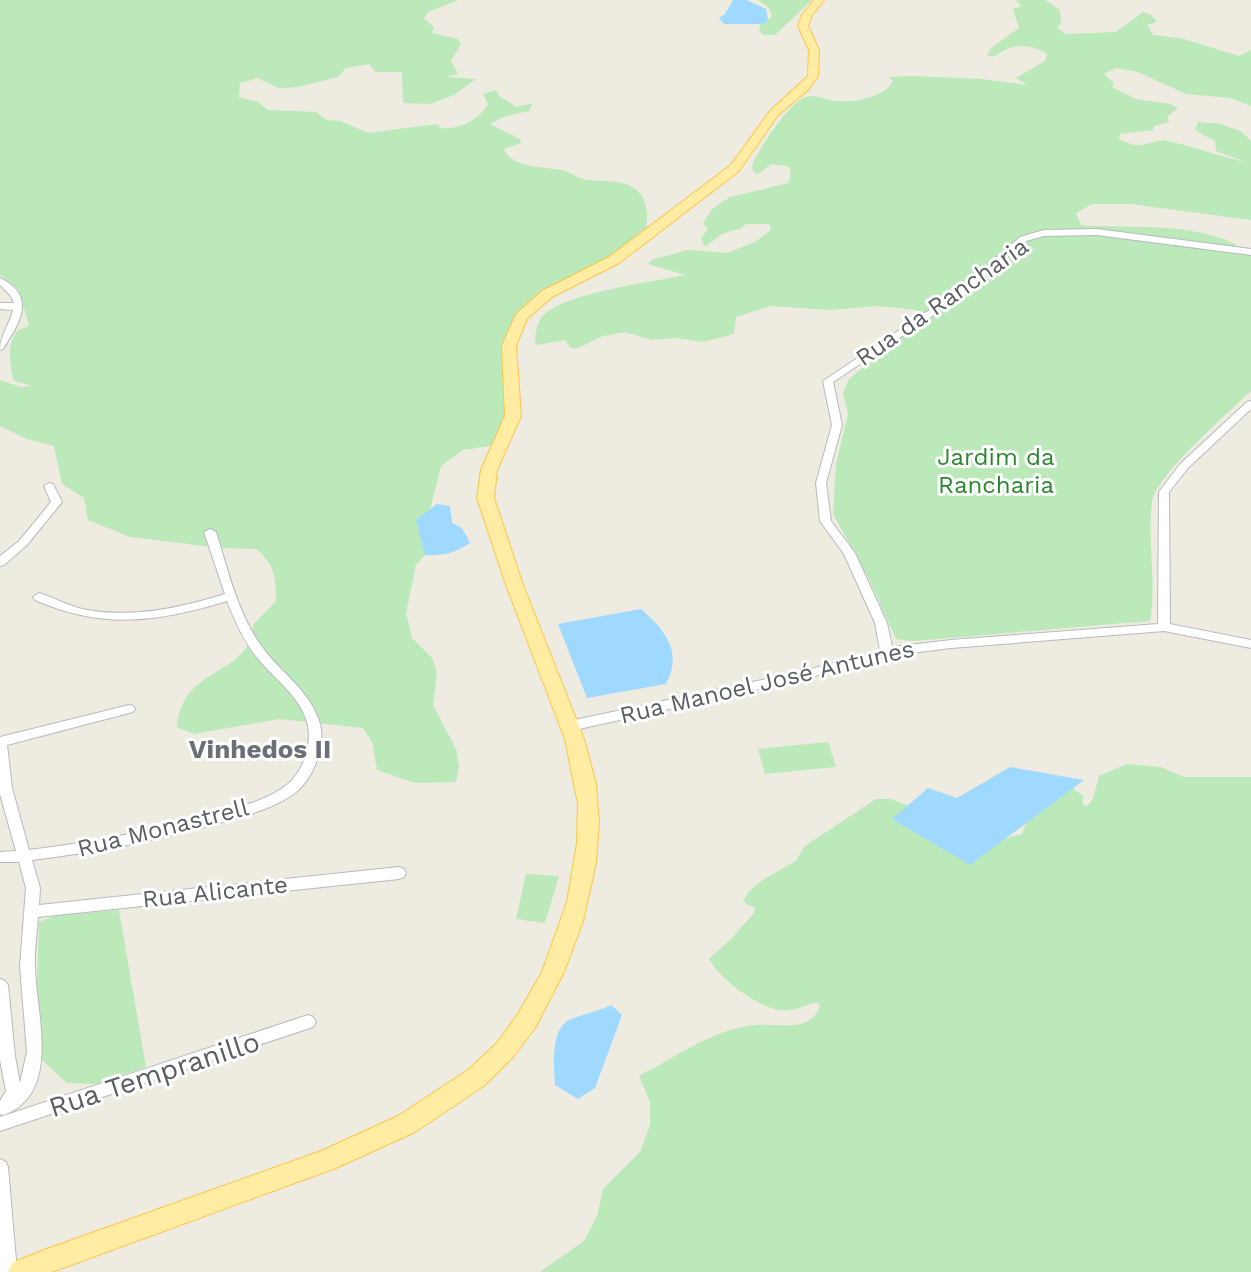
<svg xmlns="http://www.w3.org/2000/svg" width="1251" height="1272" viewBox="0 0 1251 1272" font-family="'Work Sans',sans-serif">
<style>
.green{fill:#bbe9ba}
.water{fill:#9fd9ff}
.lines{fill:none;stroke-linecap:round;stroke-linejoin:round}
.street-casing{stroke:#b6babf;stroke-width:2}
.primary-casing{stroke:#ffc548;stroke-width:2}
.street{fill:#fff;fill-rule:evenodd}
.primary{fill:#ffeda4;fill-rule:evenodd}
.labels{text-anchor:middle;stroke-width:6;stroke-linejoin:round;paint-order:stroke}
.street-label{font-size:24px;fill:#595e63;stroke:#fff}
.park-label{font-size:24px;fill:#2c882d;stroke:#fff}
.neighbourhood-label{font-size:26px;font-weight:bold;fill:#6a7075;stroke:#fff}
.near-street-label{font-size:28px;fill:#595e63;stroke:#fff}
</style>
<rect width="100%" height="100%" fill="#eeebe0"/>
<g class="green">
<path d="M0,0H458L428,12L424,19L434,27L432,33L458,39L461,44L451,61L458,74L446,77L476,79L454,95L430,104L403,103L402,72H376L369,64L346,68L338,77L298,87L278,88L258,78L240,83L239,97L258,102L268,110L316,112L327,120L340,121L368,133L437,124L441,128C459,130 479,120 488,104L483,94L496,90L499,96L517,107L533,103L529,111L503,117L490,124L520,139L521,143L504,149C513,170 547,166 565,171C571,173 576,177 583,179C601,183 629,177 641,195C649,206 647,219 646,232L613,260L537,299L512,348L509,415L496,445L463,450L441,466L428,518L426,554L416,565L406,613L412,638L432,658L437,672L433,705L456,749L459,766L456,782L415,783L377,770L372,742L363,728L279,719L194,734L177,727C182,664 251,677 253,625L276,601C276,578 275,564 256,549L221,548L130,537L88,520L84,498L62,484L54,446L27,439L0,426V380L21,387L33,386L14,381C10,368 6,341 18,331C21,328 26,328 29,325L18,289L0,275Z"/>
<path d="M758,0H812L775,35H764L759,31L761,22L771,18C773,7 765,6 758,0Z"/>
<path d="M1016,0H1045L1060,10L1061,23L1057,27L1065,34L1116,32L1143,12L1151,15L1157,22L1147,25L1153,35L1180,38L1239,56L1251,50V106L1231,98L1186,94L1138,72L1116,68L1104,74L1114,83L1112,87L1136,99L1170,104L1178,108L1167,117L1169,122L1154,126L1153,130L1120,134L1119,139C1142,153 1152,138 1168,141C1192,146 1220,157 1246,162L1216,151L1215,141L1195,130L1198,122L1221,124L1242,132L1251,141V220L1130,204H1092L1076,213L1081,225C1131,229 1184,222 1231,242C1238,245 1244,253 1251,256V391C1229,412 1156,475 1152,502C1147,541 1157,582 1150,621L913,641L896,639L869,579L833,514L836,464L848,414L843,393L849,379L916,324L912,316L918,313L916,310L879,306L830,310L770,306L736,317L734,334L703,342L676,338L652,340L625,332L603,336L576,349L570,347L565,340L538,345L535,342C536,333 536,325 541,318C560,293 654,282 685,275L648,264L651,260L688,250L727,253L755,242L771,230L769,224H746L742,228L722,234L705,247L701,238L708,229L703,224L712,209L730,197L789,183L791,170L787,166L771,164L758,174L753,171L752,165C760,148 788,103 806,97C814,94 822,99 830,100C849,104 883,99 893,81L888,77L913,76L982,79L1027,85L1016,78L1045,61L1047,54C1030,43 1011,43 994,57L987,55L990,49L1019,28L1013,9L1021,6Z"/>
<path d="M828,742L836,767L765,774L758,749Z"/>
<path d="M1127,764L1161,767L1184,777H1251V1272H540L584,1241L597,1216L603,1189L640,1152L650,1125V1102L639,1076C674,1058 709,1032 748,1026C773,1021 810,1036 820,1006L817,1002C806,1005 791,1012 780,1010C757,1007 720,979 709,959L733,937L754,913L755,908L743,902L749,891L764,879L796,861L805,846L876,799H891L924,812L977,846L1022,834L1028,817L1067,784L1083,796V805L1087,806L1093,799L1099,776Z"/>
<path d="M526,874L559,876L545,923L516,919Z"/>
<path d="M119,910L146,1067L95,1084L67,1083L42,1060L37,981L39,922L54,916Z"/>
</g>
<g class="water">
<path d="M733,0H746L766,9L768,20L762,24H724L719,18L725,14Z"/>
<path d="M437,504L450,506L452,523L462,528L470,543C455,553 443,556 425,555L416,520Z"/>
<path d="M641,609C665,630 683,652 666,684L587,698L558,624Z"/>
<path d="M1010,767L1084,780L970,865L892,819L928,788L957,798Z"/>
<path d="M611,1005L622,1015L595,1088L578,1099L555,1085C554,1067 550,1030 569,1020C583,1014 597,1012 611,1005Z"/>
</g>
<g class="lines">
<defs>
<g id="street">
<path d="M1097,229L1251,249V255L1097,235L1044,236L1026,241L964,295L833,382L842,425L826,483L831,521L855,553L887,623L892,647L951,640L1158,624L1159,492L1180,464L1247,402L1251,401V409L1188,468L1169,492L1170,624L1251,640V648L1164,631L951,648L887,656L804,679L570,731L565,729L564,726L565,723L570,721L804,671L880,650L875,623L844,554L820,521L816,483L832,425L823,381L958,291L1020,237L1044,230Z"/>
<path d="M0,278C37,296 20,323 3,349L0,350C0,335 10,324 13,310L0,309V303H14L11,296L0,285Z"/>
<path d="M49,483L53,484L62,502L27,545L4,565L0,566V556L19,541L51,502L44,486Z"/>
<path d="M210,529L216,532C228,570 237,611 260,644C278,671 309,689 319,721C327,742 314,778 296,792C276,808 247,815 223,822C161,840 97,852 32,860L40,888L39,905L399,867L404,869L406,873L404,877L399,879L38,917C37,934 34,951 35,967C36,1014 62,1093 4,1115L0,1114V1101L6,1091L0,1060V979L5,981L8,985L15,1056L20,1083L27,1052L20,966L26,888L19,862H0V852L16,851L0,794V737L129,705L133,706L135,709L133,712L129,713L7,745L12,788L29,850C94,842 158,830 221,812C243,806 270,799 288,784C304,770 313,743 307,722C300,697 276,680 259,660C245,643 235,622 227,601C158,622 103,630 35,600L33,597L39,593C55,598 70,607 87,610C133,618 180,608 225,594L204,532Z"/>
<path d="M308,1015L313,1017L316,1022L313,1027L0,1131V1117Z"/>
<path d="M0,1159L6,1162L8,1167L17,1272H0Z"/>
</g>
<path id="primary" d="M814,0H824L812,15L808,26L819,50L818,76L808,90L778,115L739,171L619,263L552,297L527,319L516,346L521,416L497,470L494,498L523,585L584,739L596,784L599,823L596,863L583,921L564,972L535,1028L513,1057L485,1085L415,1132L336,1168L52,1272H8L12,1263L44,1250L321,1151L398,1116L468,1070L497,1043L518,1014L542,972L567,902L577,843L578,804L565,739L506,585L477,498L481,470L505,416L502,346L516,314L542,291L609,257L731,165L770,111L808,76L809,50L798,26L802,15Z"/>
</defs>
<use href="#street" class="street-casing"/>
<use href="#primary" class="primary-casing"/>
<use href="#street" class="street"/>
<use href="#primary" class="primary"/>
</g>
<g class="labels">
<g class="street-label">
<text transform="translate(942 302) rotate(-35)" y="8">Rua da Rancharia</text>
<text transform="translate(767 682) rotate(-13)" y="8">Rua Manoel José Antunes</text>
<text transform="translate(163 828) rotate(-14)" y="8">Rua Monastrell</text>
<text transform="translate(215 892) rotate(-6)" y="8">Rua Alicante</text>
</g>
<g class="park-label">
<text x="996" y="465">Jardim da<tspan x="996" dy="28">Rancharia</tspan></text>
</g>
<g class="neighbourhood-label">
<text x="260" y="758">Vinhedos II</text>
</g>
<g class="near-street-label">
<text transform="translate(154 1074) rotate(-18)" y="10">Rua Tempranillo</text>
</g>
</g>
</svg>
